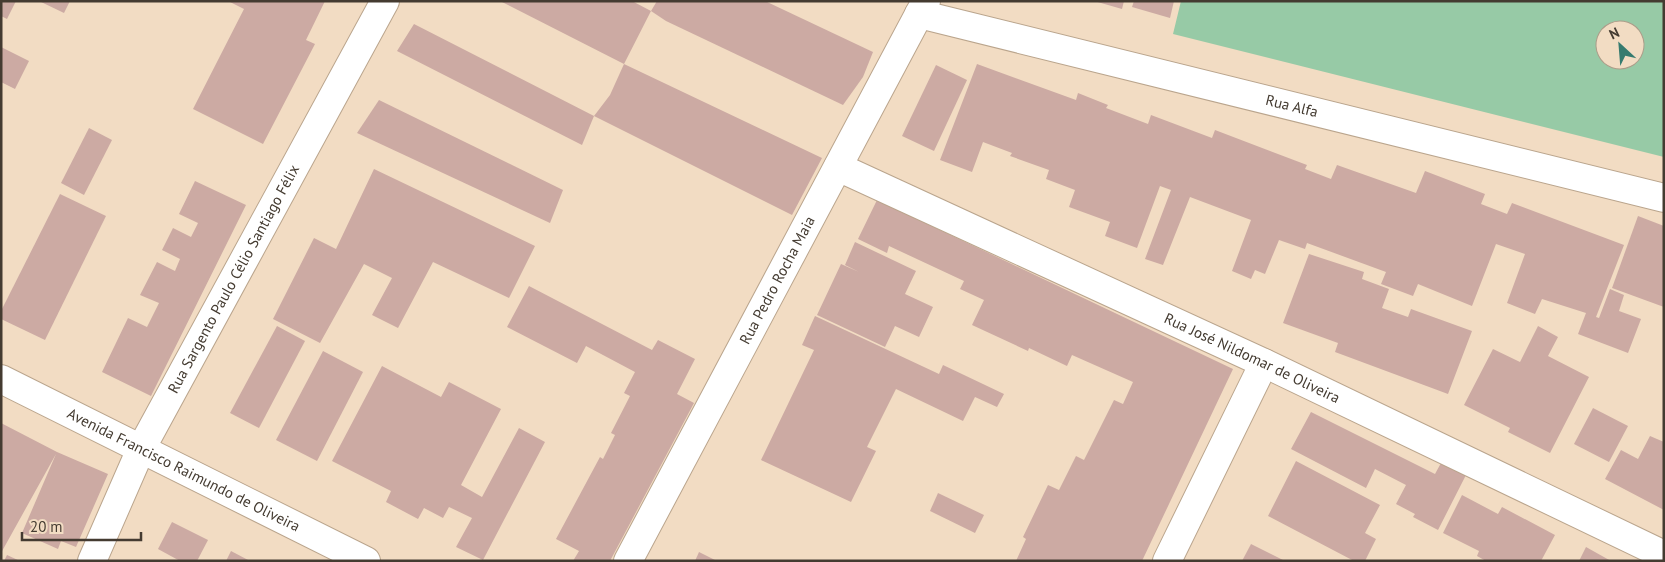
<svg xmlns="http://www.w3.org/2000/svg" width="1665" height="562" viewBox="0 0 1665 562" font-family="'PT Sans',sans-serif">
<style>
.green{fill:#97caa6;fill-rule:evenodd}
.building{fill:#ccaaa3}
.lines{fill:none;stroke-linecap:round;stroke-linejoin:round}
.minor-casing{stroke:#baa58d;stroke-width:30}
.minor{stroke:#fff;stroke-width:28}
.labels{text-anchor:middle;stroke-width:4.5;stroke-linejoin:round;paint-order:stroke}
.street-label{font-size:15px;fill:#443b31;stroke:#f2dcc3}
</style>
<rect width="100%" height="100%" fill="#f2dcc3"/>
<path class="green" d="M1181,1H1664V157L1173,34ZM1605,30H1635V60H1605Z"/>
<g class="building">
<path d="M1,1H16L7,19L1,16Z"/>
<path d="M39,1H70L64,13Z"/>
<path d="M228,1H325L306,40L315,44L263,144L193,109L244,9Z"/>
<path d="M500,1H632L651,11L624,64L822,158L792,215L594,116L582,145L397,51L414,24L594,116L610,95L624,64Z"/>
<path d="M657,1H765L873,52L863,77L843,105L666,21L651,11Z"/>
<path d="M1094,1H1124L1122,9Z"/>
<path d="M1134,1H1174L1170,18L1132,7Z"/>
<path d="M1,47L29,61L15,89L1,82Z"/>
<path d="M977,64L1076,100L1078,93L1108,105L1106,108L1148,124L1151,115L1212,138L1215,130L1307,165L1305,169L1331,179L1337,165L1416,193L1425,171L1485,194L1481,204L1507,214L1512,203L1624,245L1596,317L1599,318L1610,289L1624,295L1619,311L1641,319L1628,353L1578,334L1586,313L1542,299L1535,314L1507,303L1525,254L1496,244L1472,306L1418,284L1413,296L1381,284L1386,272L1307,243L1305,249L1279,240L1265,274L1255,270L1251,279L1232,271L1251,220L1190,197L1163,265L1145,259L1171,190L1160,186L1137,248L1105,236L1110,222L1069,207L1075,190L1046,179L1049,170L1010,156L1012,153L983,142L972,172L940,160Z"/>
<path d="M936,65L967,80L934,151L902,136Z"/>
<path d="M379,100L563,190L550,223L357,133Z"/>
<path d="M89,128L112,140L84,195L61,183Z"/>
<path d="M374,169L535,246L509,298L433,262L398,328L372,315L392,278L364,264L320,343L273,319L314,238L336,249Z"/>
<path d="M195,181L246,205L151,396L102,372L128,318L147,327L159,303L140,295L157,262L175,271L180,259L162,250L173,228L191,237L198,223L179,214Z"/>
<path d="M60,194L106,216L45,340L1,319V311Z"/>
<path d="M877,200L1233,369L1142,561H1016L1026,539L1023,537L1048,485L1059,490L1076,456L1084,460L1114,400L1123,404L1133,382L1072,355L1067,366L1029,348L1028,351L972,325L984,300L960,289L964,281L889,246L887,253L858,239Z"/>
<path d="M1638,216L1664,226V307L1612,288Z"/>
<path d="M855,242L916,271L905,294L933,307L919,337L895,326L885,347L817,315L841,264L859,272L845,265Z"/>
<path d="M1309,254L1364,272L1362,279L1389,289L1382,308L1408,317L1411,309L1472,331L1448,394L1335,352L1338,343L1283,323Z"/>
<path d="M529,286L652,350L658,340L695,359L677,394L694,403L610,561H573L579,551L556,539L600,457L603,459L615,435L611,433L630,396L624,393L635,372L586,346L577,363L507,327Z"/>
<path d="M815,316L939,374L943,365L1004,394L997,407L975,397L963,421L896,389L867,447L876,451L851,502L761,460L814,350L802,345Z"/>
<path d="M277,326L305,341L259,428L230,413Z"/>
<path d="M1538,326L1558,337L1548,356L1589,377L1550,453L1508,432L1510,428L1464,405L1493,349L1520,362Z"/>
<path d="M323,351L363,372L317,461L276,440Z"/>
<path d="M382,366L441,397L449,382L501,409L461,485L482,497L519,428L545,442L483,560L456,547L472,518L449,507L443,518L424,508L418,519L386,502L391,491L332,461Z"/>
<path d="M1593,408L1628,426L1609,462L1574,444Z"/>
<path d="M1311,412L1435,474L1441,463L1466,475L1438,530L1413,517L1415,514L1396,504L1406,485L1375,469L1366,488L1291,449Z"/>
<path d="M1,423L57,452L108,474L76,547L61,541L58,549L22,533L56,454L1,553Z"/>
<path d="M1650,436L1664,442V510L1605,479L1621,450L1638,459Z"/>
<path d="M1296,461L1380,505L1365,533L1376,539L1365,561H1354L1268,516Z"/>
<path d="M938,493L984,515L975,533L930,511Z"/>
<path d="M1462,495L1498,514L1502,507L1555,535L1541,561H1486L1477,556L1479,551L1443,533Z"/>
<path d="M172,522L208,540L197,561H180L158,549Z"/>
<path d="M1251,544L1285,561H1242Z"/>
<path d="M1586,547L1611,561H1579Z"/>
<path d="M231,551L250,561H226Z"/>
<path d="M699,552L717,561H695Z"/>
<path d="M7,555L20,561H4Z"/>
</g>
<g class="lines">
<defs>
<g id="minor">
<path id="s1" d="M919,14L1664,198"/>
<path id="s2" d="M838,167L1264,363L1664,555"/>
<path id="s3" d="M1,379L366,561"/>
<path id="s4" d="M92,561L141,449L385,1"/>
<path id="s5" d="M628,561L926,1"/>
<path d="M1167,561L1264,363"/>
</g>
</defs>
<use href="#minor" class="minor-casing"/>
<use href="#minor" class="minor"/>
</g>
<g class="labels">
<g class="street-label">
<text dy="5" stroke="none"><textPath href="#s1" startOffset="384">Rua Alfa</textPath></text>
<text dy="5" stroke="none"><textPath href="#s4" startOffset="316">Rua Sargento Paulo Célio Santiago Félix</textPath></text>
<text dy="5" stroke="none"><textPath href="#s5" startOffset="318">Rua Pedro Rocha Maia</textPath></text>
<text dy="5" stroke="none"><textPath href="#s2" startOffset="456">Rua José Nildomar de Oliveira</textPath></text>
<text dy="5" stroke="none"><textPath href="#s3" startOffset="204">Avenida Francisco Raimundo de Oliveira</textPath></text>
</g>
</g>
<rect width="1665" height="562" fill="none" stroke="#443b31" stroke-width="5"/>
<g transform="translate(1620 45) rotate(334)"><circle r="24" fill="#f2dcc3" stroke="#ac9c89"/>
<path d="M0-4L9 19L0 12L-9 19Z" fill="#367b6f"/>
<text y="-8" font-size="14" font-weight="bold" text-anchor="middle" fill="#443b31">N</text>
</g>
<path d="M22 532v8h119v-8" fill="none" stroke="#443b31" stroke-width="2.5"/>
<text x="30" y="532" font-size="15" fill="#443b31" stroke="#f2dcc3" stroke-width="4" paint-order="stroke">20 m</text>
</svg>
